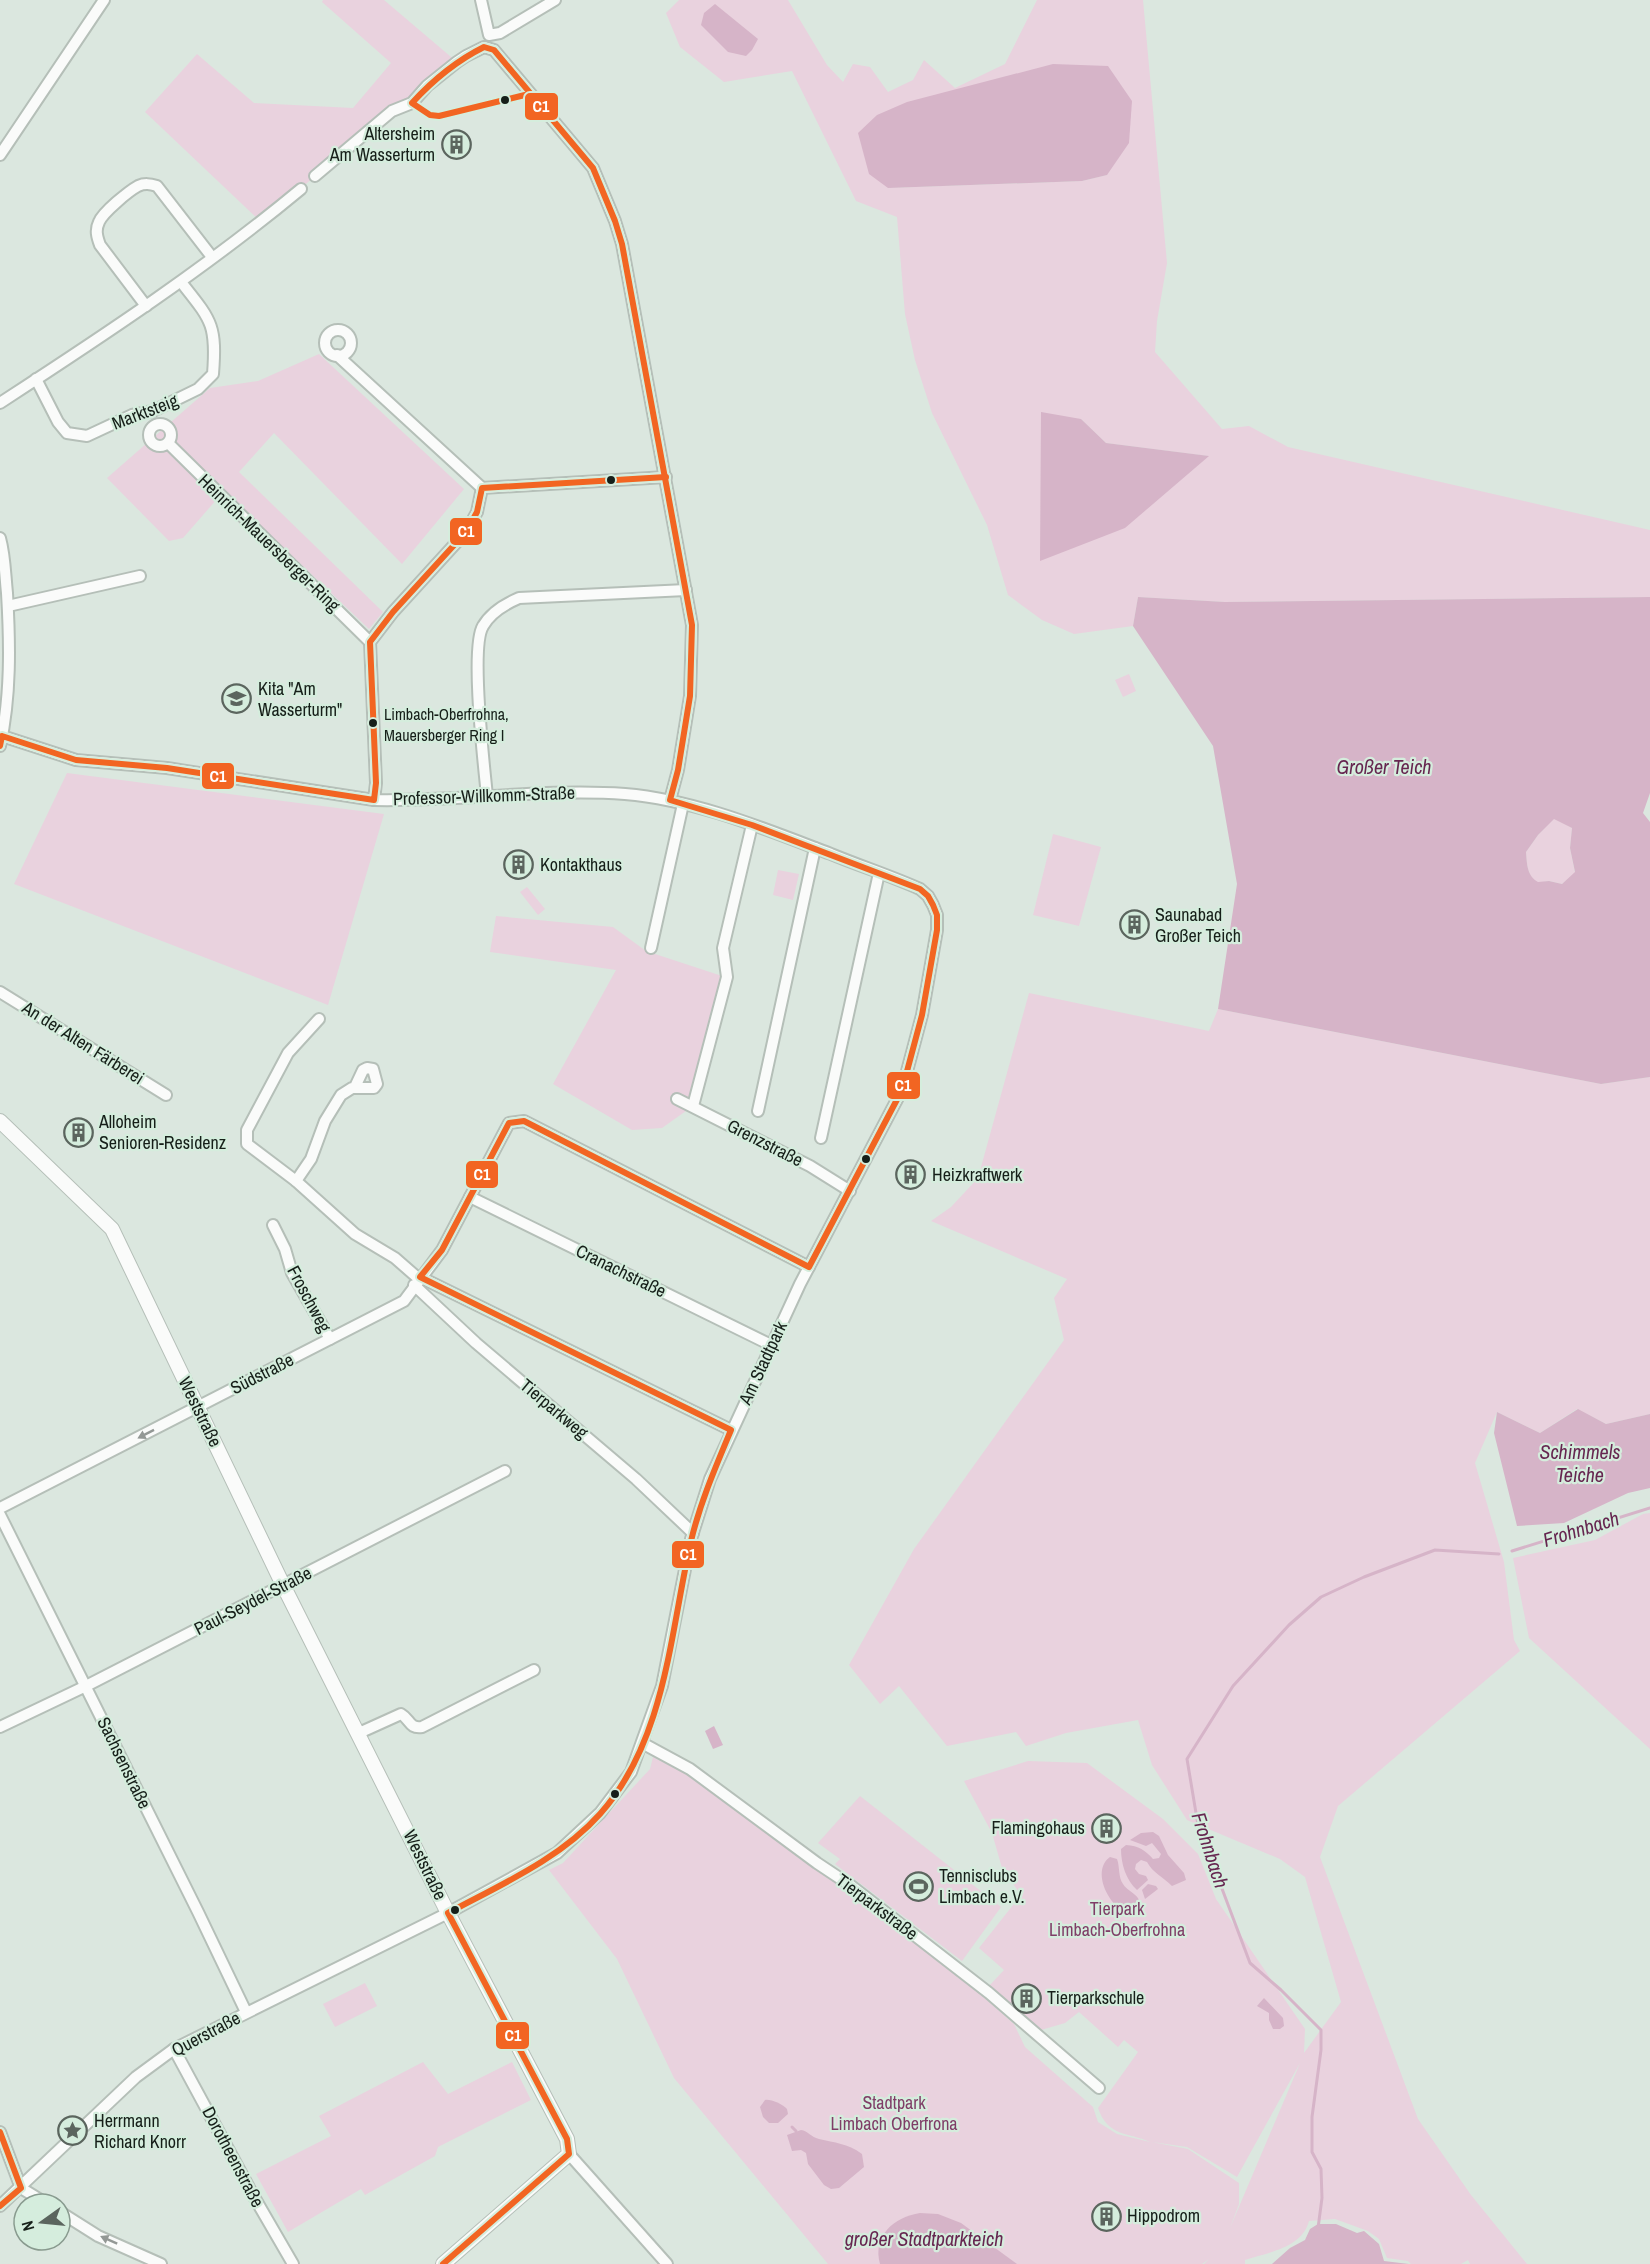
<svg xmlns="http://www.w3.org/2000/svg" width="1650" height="2264" viewBox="0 0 1650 2264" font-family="'Archivo Narrow',sans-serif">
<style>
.green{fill:#e9d2de;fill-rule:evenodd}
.water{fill:#d6b4c8;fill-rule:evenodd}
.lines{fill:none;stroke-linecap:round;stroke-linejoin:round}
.stream{stroke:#d6b4c8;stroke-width:3}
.street-casing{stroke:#b5bfb8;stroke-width:14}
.secondary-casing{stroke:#b5bfb8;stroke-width:16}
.street{stroke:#fafbfa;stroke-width:10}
.secondary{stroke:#fafbfa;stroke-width:14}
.bus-1-casing{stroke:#d5eddd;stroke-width:10}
.bus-1{stroke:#f26522;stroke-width:6}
.oneway{fill:#939895}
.bus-dot{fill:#161f19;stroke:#d5eddd;stroke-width:2}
.labels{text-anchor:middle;stroke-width:4.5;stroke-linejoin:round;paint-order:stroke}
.bus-label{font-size:16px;fill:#161f19;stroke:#d5eddd;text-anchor:start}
.poi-label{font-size:18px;fill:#161f19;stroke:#d5eddd;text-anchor:start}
.street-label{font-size:18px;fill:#161f19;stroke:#d5eddd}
.park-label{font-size:18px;fill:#7f3d67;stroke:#d5eddd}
.water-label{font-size:20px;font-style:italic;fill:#662650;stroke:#d5eddd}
.line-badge{stroke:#d5eddd;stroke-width:2}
.badge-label{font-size:16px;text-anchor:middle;font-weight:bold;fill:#fff}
</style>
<rect width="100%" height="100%" fill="#dbe7df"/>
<g class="green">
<path d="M323,0H384L457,62L392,111L261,222L145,112L197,54L254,103L353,108L391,63L322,2Z"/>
<path d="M679,0H788L827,65L843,82L853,64L870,67L888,92L913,80L924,60L955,88L1005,64L1037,0H1143L1167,263L1157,321L1155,352L1222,429L1249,426L1288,447L1650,530V597L1225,602L1138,597L1133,626L1074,634L1042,620L1008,595L987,525L932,413L915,360L905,314L897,217L856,201L792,71L724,82L680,47L666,13ZM1107,175L1082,181L888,188ZM1081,419L1106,443L1208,456L1040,560Z"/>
<path d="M319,354L464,489L402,564L274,433L239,472L383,612L369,629L224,491L183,538L169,541L107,478L210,388L258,381Z"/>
<path d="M1129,674L1136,691L1123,697L1115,680Z"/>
<path d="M67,773L384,814L328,1005L14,884Z"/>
<path d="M1554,818L1572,828L1570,848L1575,873L1562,884L1549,881L1538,883C1527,876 1527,864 1526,852L1538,835Z"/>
<path d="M1053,834L1101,847L1079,926L1033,915Z"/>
<path d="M778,870L799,874L793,900L773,895Z"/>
<path d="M527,887L545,909L538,915L520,892Z"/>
<path d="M496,916L613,927L646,951L722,976L693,1106L662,1128L632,1130L553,1084L616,970L490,952Z"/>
<path d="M1029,993L1209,1031L1218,1009L1601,1084L1650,1077V1414L1606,1424L1577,1409L1540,1433L1497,1412L1475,1463L1504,1562L1514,1640L1520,1651L1338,1806L1320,1857L1418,2119L1471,2195L1527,2264H1470L1468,2260L1461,2264H1411L1408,2261L1387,2258L1379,2239L1368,2231L1335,2219L1309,2221C1302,2248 1269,2252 1245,2260V2264H1204L1209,2259L1202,2264H828L674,2078L617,1959L549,1870L563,1863L650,1769L653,1757L688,1775L837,1884L962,1978L1014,2024L1025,2047L1093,2107L1098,2122L1117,2134L1150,2142C1128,2132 1108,2137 1098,2108L1138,2052L1124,2040L1118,2047L1079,2012L1065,2023L1041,2030L989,1986L1004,1970L979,1948L1021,1895L1002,1868L992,1833L964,1781L1028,1761L1087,1763L1163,1819L1198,1854L1216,1899L1305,2029L1304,2053L1341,2002L1305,1877L1280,1859L1187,1820L1152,1765L1138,1720L1066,1733L1026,1746L1016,1732L947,1746L899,1686L880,1704L849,1665L914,1549L1064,1340L1054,1298L1067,1279L931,1221L951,1207L978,1178ZM1300,2063L1230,2228L1239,2204V2183L1188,2149L1152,2142L1187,2147L1237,2177Z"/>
<path d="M1650,1513V1749L1529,1638L1513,1558L1595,1540L1643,1514Z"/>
<path d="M860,1796L1001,1907L962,1961L835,1864L840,1859L818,1843Z"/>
<path d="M365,1983L377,2006L335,2027L323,2004Z"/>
<path d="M423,2062L448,2094L512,2062L531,2100L438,2147L435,2156L365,2195L361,2189L288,2232L256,2174L331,2136L319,2116Z"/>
</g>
<g class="water">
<path d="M715,4L758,39L752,50L746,56L728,52L701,25L704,13Z"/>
<path d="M1053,64L1108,66L1132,101L1129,143L1107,175L1082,181L888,188L869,174L858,133L877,115L907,102Z"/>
<path d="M1041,412L1081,419L1106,443L1209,456L1125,528L1040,561Z"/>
<path d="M1138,597L1225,602L1650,597V793L1643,813L1650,822V1077L1601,1084L1218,1009L1237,884L1213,746L1133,626ZM1554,819L1572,828L1570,848L1575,872L1562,884L1549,881L1538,882C1527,876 1527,864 1526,852L1538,835Z"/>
<path d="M1578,1409L1606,1424L1650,1414V1488L1628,1493L1564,1523L1517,1526L1494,1433L1497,1412L1540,1433Z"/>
<path d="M714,1726L723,1745L713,1749L705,1731Z"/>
<path d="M1153,1832L1159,1836L1168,1855L1184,1873L1186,1880L1172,1886C1163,1877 1153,1873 1147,1862L1141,1860L1136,1864L1135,1869L1139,1874L1146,1876L1148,1880L1137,1890C1126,1880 1121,1864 1121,1849L1126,1845C1139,1846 1145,1850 1153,1859L1159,1858L1161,1854L1152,1843L1146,1846L1130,1840L1141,1833Z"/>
<path d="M1110,1857L1117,1859C1120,1867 1118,1877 1123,1884C1130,1895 1144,1893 1139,1913C1117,1922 1087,1873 1110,1857Z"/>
<path d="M1148,1884L1156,1886L1158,1889L1145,1899L1142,1890Z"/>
<path d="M1264,1998L1283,2018L1284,2026L1280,2029H1273L1269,2020V2013L1257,2006Z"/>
<path d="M765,2100C771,2099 782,2104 787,2109L788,2114L778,2123H769L763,2117L760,2107Z"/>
<path d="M801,2130C808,2131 811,2137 819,2139C835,2143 847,2143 862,2154L864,2167L839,2188L831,2189L824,2185L808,2164L806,2153L801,2150L792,2151L787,2135Z"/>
<path d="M920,2213L938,2214L961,2223L1017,2264H880C872,2236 894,2217 920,2213Z"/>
<path d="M1318,2224H1336L1357,2233L1364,2231L1379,2244L1384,2261L1409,2264H1272L1290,2248L1305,2240L1310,2229Z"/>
</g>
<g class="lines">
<g class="stream">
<path d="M1512,1551L1650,1508"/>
<path d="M792,2127L796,2131"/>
<path d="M1318,2228L1322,2198L1321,2169L1312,2152V2117L1321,2050V2030L1281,1990L1250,1963L1198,1825L1187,1759L1233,1686L1289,1625L1321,1597L1364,1577L1435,1550L1499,1554"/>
</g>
<defs>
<g id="street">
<path d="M481,0L489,35L500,33L555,0"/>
<path d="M0,155L104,0"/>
<path d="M315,176L392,111L412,103L427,86L457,62L466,56L484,47L494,50L593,168L615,221L622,244L692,625L690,696L678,770L670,800"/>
<path d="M146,306L100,245C97,237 95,230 99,222C103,212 129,191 138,186C145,183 150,184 157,186L212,257"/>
<circle cx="338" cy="343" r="13"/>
<path d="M337,355L482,488L666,477"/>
<path d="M36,379L58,422L67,433L87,436L132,415L153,411L198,389L213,374C217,324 211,320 181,282"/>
<path d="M0,403C103,336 206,268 301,189"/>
<circle cx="160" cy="435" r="11"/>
<path d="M168,443L370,642"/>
<path d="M0,538C5,556 5,574 7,593C10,644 11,696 0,746"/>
<path d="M8,606L140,576"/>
<path d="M487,796C484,765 470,647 483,626C491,612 505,604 519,598L686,590"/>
<path d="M374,800L376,783L370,642L393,612L466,532L477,512L482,488"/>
<path d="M651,948L683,804"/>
<path d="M0,992L166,1095"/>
<path d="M355,1087L363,1070L367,1068L373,1069L377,1084L374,1088H352L341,1095L325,1121L311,1159L296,1181L355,1234L395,1258L419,1279"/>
<path d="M677,1099L810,1166L850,1191"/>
<path d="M693,1106L727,977L723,948L752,825"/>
<path d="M758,1111L815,848"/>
<path d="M821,1138L879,873"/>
<path d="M296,1181L247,1144V1130L288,1053L319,1019"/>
<path d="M470,1197L771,1345"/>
<path d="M273,1225L285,1249L292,1273L330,1339"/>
<path d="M420,1277L731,1430"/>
<path d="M414,1285L476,1343L636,1479L693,1533"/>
<path d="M0,1508L404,1301L442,1250L509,1123L524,1121L809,1267"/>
<path d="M0,1515L198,1912L246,2012"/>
<path d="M0,1727L86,1686L505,1471"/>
<path d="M359,1733L401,1714C410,1719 409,1729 422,1727L534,1670"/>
<path d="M642,1743L690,1769L817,1863L850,1885L989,1993L1099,2088"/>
<path d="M174,2049L253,2195L293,2264"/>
<path d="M0,2132L21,2188L47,2204"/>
<path d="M569,2154L667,2264"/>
<path d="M0,2206L136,2077L174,2049L448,1913L557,1853L600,1813L631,1772L662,1686L691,1539L710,1479L800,1284L902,1090L922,1015L937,930V915L933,905L928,896L920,889C891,876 860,866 831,854C765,829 696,800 625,794C542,788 458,802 374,800L167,768L76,760L2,736"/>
<path d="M60,2212L98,2236L161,2264"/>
</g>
<path id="secondary" d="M0,1121L112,1229L283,1585L448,1913L567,2139L569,2154L443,2264"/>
</defs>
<use href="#street" class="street-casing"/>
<use href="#secondary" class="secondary-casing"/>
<use href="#street" class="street"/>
<use href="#secondary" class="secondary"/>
<defs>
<g id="bus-1">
<path d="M0,746L2,736L76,760L167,768L374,800L376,783L370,642L393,612L466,532L477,512L482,488L666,477"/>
<path d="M0,2132L21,2188L0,2206"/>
<path d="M443,2264L569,2154L567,2139L448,1913C500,1885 560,1859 600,1814C666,1740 670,1633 691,1541C700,1503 716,1466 731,1430L420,1277L442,1250L509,1123L524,1121L809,1267L902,1090L922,1015L937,930V915L933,905L928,896L920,889L752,825L670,800L678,770L690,696L692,625L622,244L615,221L593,168L494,50L484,47C456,61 433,80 412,103L430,115L439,116L529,94"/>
</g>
</defs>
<use href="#bus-1" class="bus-1-casing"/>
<use href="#bus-1" class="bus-1"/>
</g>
<defs><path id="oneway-solid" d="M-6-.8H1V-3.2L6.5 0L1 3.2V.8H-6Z" transform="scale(1.5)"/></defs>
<g class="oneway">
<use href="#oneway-solid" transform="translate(146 1434) rotate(153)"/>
<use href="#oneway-solid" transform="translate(109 2240) rotate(-156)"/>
</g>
<defs>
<symbol id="building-ring" viewBox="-11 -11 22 22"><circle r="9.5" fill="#d5eddd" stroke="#5b655e" stroke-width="1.5"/><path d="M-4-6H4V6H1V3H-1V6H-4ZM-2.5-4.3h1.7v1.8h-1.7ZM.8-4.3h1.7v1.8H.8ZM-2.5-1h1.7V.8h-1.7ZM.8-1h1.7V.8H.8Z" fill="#5b655e"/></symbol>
<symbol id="school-ring" viewBox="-11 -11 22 22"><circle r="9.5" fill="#d5eddd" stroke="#5b655e" stroke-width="1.5"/><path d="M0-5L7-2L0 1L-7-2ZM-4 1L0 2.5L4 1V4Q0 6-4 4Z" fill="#5b655e"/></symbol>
<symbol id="stadium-ring" viewBox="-11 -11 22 22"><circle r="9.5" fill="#d5eddd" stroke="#5b655e" stroke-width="1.5"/><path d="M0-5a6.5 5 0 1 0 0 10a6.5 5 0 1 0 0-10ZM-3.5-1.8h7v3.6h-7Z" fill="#5b655e"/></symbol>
<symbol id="sight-ring" viewBox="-11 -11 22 22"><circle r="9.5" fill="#d5eddd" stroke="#5b655e" stroke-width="1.5"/><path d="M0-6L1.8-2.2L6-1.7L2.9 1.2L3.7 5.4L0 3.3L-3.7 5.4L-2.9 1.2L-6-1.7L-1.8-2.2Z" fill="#5b655e"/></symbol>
</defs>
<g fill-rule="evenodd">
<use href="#building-ring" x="440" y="128" width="33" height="33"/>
<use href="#school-ring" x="220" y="682" width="33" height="33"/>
<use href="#building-ring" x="502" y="848" width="33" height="33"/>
<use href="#building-ring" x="1118" y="908" width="33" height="33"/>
<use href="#building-ring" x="62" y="1116" width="33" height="33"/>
<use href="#building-ring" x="894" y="1158" width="33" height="33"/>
<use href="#building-ring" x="1090" y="1812" width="33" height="33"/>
<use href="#stadium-ring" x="902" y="1870" width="33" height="33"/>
<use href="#building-ring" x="1010" y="1982" width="33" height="33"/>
<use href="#sight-ring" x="56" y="2114" width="33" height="33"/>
<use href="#building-ring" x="1090" y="2200" width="33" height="33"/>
</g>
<g class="bus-dot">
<circle cx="505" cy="100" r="5"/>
<circle cx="611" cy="480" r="5"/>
<circle cx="373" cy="723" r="5"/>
<circle cx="866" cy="1159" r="5"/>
<circle cx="615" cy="1794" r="5"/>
<circle cx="455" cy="1910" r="5"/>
</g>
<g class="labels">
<g class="bus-label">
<text x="384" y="720">Limbach-Oberfrohna,<tspan x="384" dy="21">Mauersberger Ring I</tspan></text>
</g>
<g class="poi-label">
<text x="435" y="140" text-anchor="end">Altersheim<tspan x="435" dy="21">Am Wasserturm</tspan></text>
<text x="258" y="695">Kita "Am<tspan x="258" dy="21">Wasserturm"</tspan></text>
<text x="540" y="871">Kontakthaus</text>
<text x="1155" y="921">Saunabad<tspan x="1155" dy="21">Großer Teich</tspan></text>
<text x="99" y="1128">Alloheim<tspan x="99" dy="21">Senioren-Residenz</tspan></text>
<text x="932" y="1181">Heizkraftwerk</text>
<text x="1085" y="1834" text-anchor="end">Flamingohaus</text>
<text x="939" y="1882">Tennisclubs<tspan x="939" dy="21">Limbach e.V.</tspan></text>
<text x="1047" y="2004">Tierparkschule</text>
<text x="94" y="2127">Herrmann<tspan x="94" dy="21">Richard Knorr</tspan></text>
<text x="1127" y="2222">Hippodrom</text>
</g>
<g class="street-label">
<text transform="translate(145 412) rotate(-21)" y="6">Marktsteig</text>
<text transform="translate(269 543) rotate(44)" y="6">Heinrich-Mauersberger-Ring</text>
<text transform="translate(484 796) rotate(-2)" y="6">Professor-Willkomm-Straße</text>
<text transform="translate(83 1043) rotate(32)" y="6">An der Alten Färberei</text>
<text transform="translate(765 1143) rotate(27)" y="6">Grenzstraße</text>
<text transform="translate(621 1271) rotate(26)" y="6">Cranachstraße</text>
<text transform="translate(309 1299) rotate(62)" y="6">Froschweg</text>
<text transform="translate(763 1363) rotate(-65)" y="6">Am Stadtpark</text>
<text transform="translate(262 1374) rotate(-27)" y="6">Südstraße</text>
<text transform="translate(554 1409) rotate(40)" y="6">Tierparkweg</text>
<text transform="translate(200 1412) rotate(64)" y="6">Weststraße</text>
<text transform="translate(253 1601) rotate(-27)" y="6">Paul-Seydel-Straße</text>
<text transform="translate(124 1763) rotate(64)" y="6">Sachsenstraße</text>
<text transform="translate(425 1865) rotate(64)" y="6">Weststraße</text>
<text transform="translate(877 1907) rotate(37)" y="6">Tierparkstraße</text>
<text transform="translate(206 2034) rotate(-28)" y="6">Querstraße</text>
<text transform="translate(233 2157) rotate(62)" y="6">Dorotheenstraße</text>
</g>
<g class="park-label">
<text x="1117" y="1915">Tierpark<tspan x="1117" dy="21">Limbach-Oberfrohna</tspan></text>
<text x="894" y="2109">Stadtpark<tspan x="894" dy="21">Limbach Oberfrona</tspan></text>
</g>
<g class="water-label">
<text x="1384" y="774">Großer Teich</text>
<text x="1580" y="1459">Schimmels<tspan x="1580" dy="23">Teiche</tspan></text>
<text transform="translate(1581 1529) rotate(-17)" y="7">Frohnbach</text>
<text transform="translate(1210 1850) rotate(72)" y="7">Frohnbach</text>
<text x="924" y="2246">großer Stadtparkteich</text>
</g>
</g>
<g class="line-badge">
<rect x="524" y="92" width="35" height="29" rx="6" fill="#f26522"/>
<rect x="449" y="517" width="34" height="29" rx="6" fill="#f26522"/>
<rect x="201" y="762" width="34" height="28" rx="6" fill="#f26522"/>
<rect x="886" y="1071" width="35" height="29" rx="6" fill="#f26522"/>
<rect x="465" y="1160" width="34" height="29" rx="6" fill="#f26522"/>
<rect x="671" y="1540" width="34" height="29" rx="6" fill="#f26522"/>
<rect x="495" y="2021" width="35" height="29" rx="6" fill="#f26522"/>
</g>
<g class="badge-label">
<text x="541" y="112">C1</text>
<text x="466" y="537">C1</text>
<text x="218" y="782">C1</text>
<text x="903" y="1091">C1</text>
<text x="482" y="1180">C1</text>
<text x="688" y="1560">C1</text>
<text x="513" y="2041">C1</text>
</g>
<g transform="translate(42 2222) rotate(255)"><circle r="28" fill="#d5eddd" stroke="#899b8f" stroke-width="1.5"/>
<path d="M0-4.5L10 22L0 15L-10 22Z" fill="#5b655e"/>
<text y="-9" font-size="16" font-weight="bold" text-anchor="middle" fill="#161f19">N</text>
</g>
</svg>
